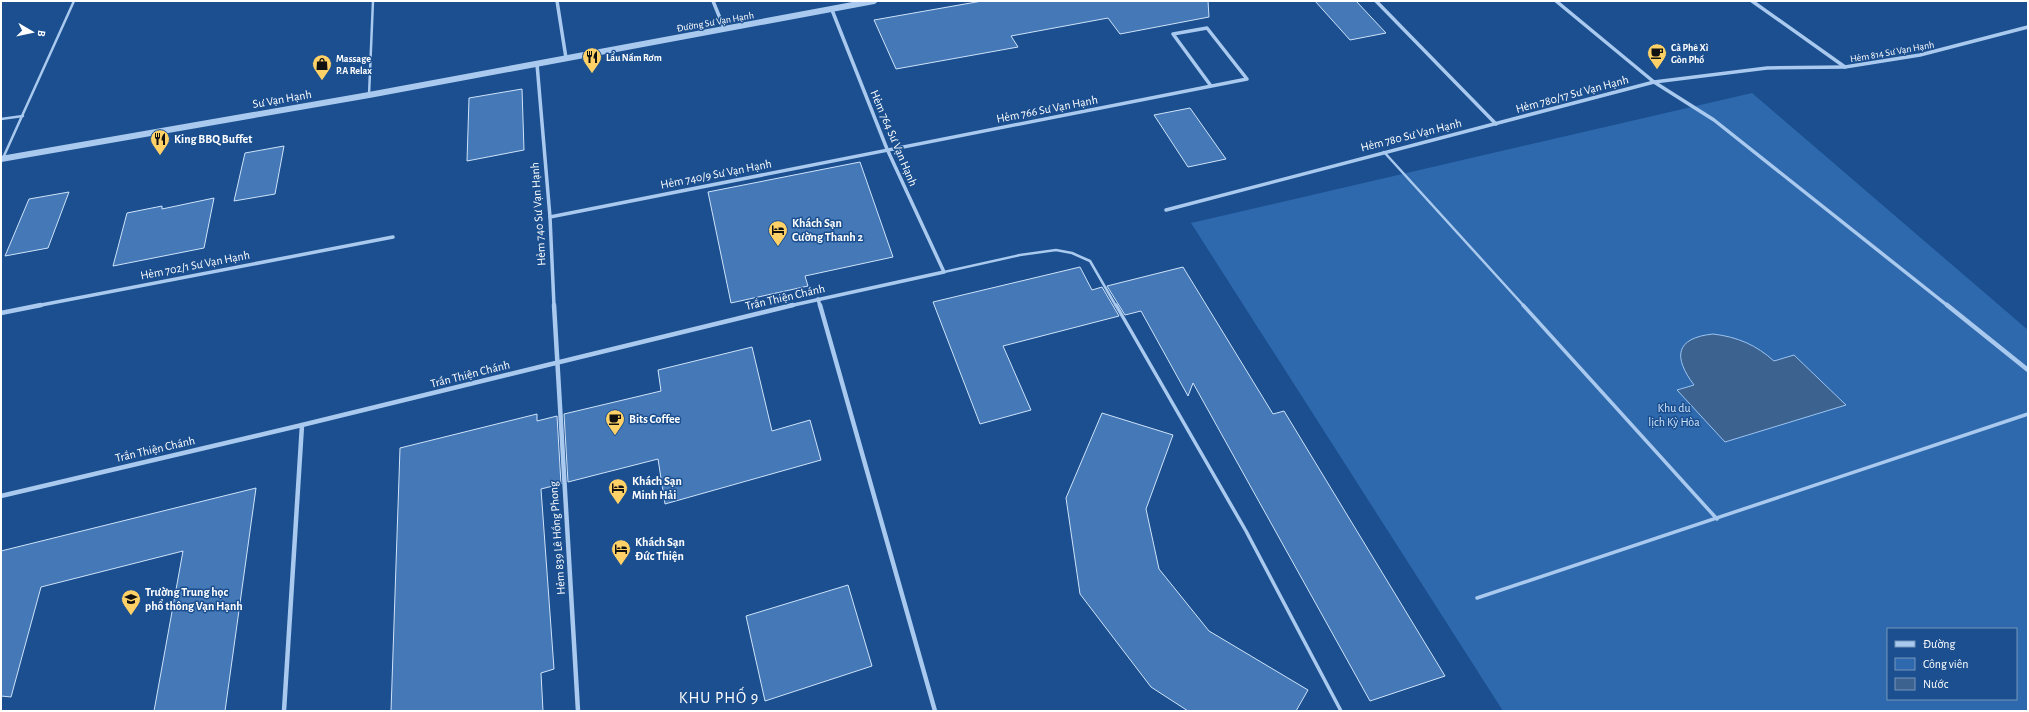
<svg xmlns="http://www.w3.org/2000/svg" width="2029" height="712" viewBox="0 0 2029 712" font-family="'Alegreya Sans',sans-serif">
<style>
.green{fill:#2e69ad;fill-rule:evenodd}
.water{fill:#3c6290;stroke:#9cc4f0}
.building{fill:#4478b7;stroke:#cfe3fa}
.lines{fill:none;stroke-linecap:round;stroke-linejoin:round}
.service-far1{stroke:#a9c9ee;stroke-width:2.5}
.service{stroke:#a9c9ee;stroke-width:3.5}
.minor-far1{stroke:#a9c9ee;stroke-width:3.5}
.minor{stroke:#a9c9ee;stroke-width:4.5}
.tertiary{stroke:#a9c9ee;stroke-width:6}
.labels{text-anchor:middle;stroke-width:3;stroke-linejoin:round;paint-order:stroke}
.far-street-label{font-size:10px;fill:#fff;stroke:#1b4f8f}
.far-poi-label{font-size:10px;font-weight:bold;fill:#fff;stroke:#1b4f8f;text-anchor:start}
.street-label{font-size:12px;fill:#fff;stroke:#1b4f8f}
.poi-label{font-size:12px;font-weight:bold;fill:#fff;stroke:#1b4f8f;text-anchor:start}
.park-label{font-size:12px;fill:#cfe3fa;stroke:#1b4f8f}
.near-neighbourhood-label{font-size:16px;letter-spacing:1px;fill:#fff;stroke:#1b4f8f}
</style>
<rect width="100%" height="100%" fill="#1b4f8f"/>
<path class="green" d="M1752,93L2028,330V711H1503L1191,223ZM1888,629H2016V699H1888Z"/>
<path class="water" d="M1713,334C1738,337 1756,345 1774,361L1794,355L1846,405L1725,442L1677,390L1694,385C1673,357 1675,338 1713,334Z"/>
<g class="building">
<path d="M982,1H1208L1209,17L1120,34L1108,18L1011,36L1018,47L896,69L874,20Z"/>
<path d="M1315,1H1356L1386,33L1350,40Z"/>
<path d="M522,89L524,150L467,161L469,98Z"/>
<path d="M1190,108L1226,159L1188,167L1154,115Z"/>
<path d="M284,146L275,194L234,201L245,153Z"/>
<path d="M860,162L893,257L805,276L808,286L731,303L708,192Z"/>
<path d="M69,192L48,248L5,256L29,199Z"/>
<path d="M214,198L204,248L113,266L127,213L162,206V209Z"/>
<path d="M1080,267L1092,290L1102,287L1119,316L1003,346L1031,410L980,424L933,302Z"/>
<path d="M1183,267L1273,414L1284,411L1445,676L1370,701L1193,383L1188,396L1141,311L1125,315L1107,286Z"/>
<path d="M752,347L772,431L810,420L821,460L665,504L658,459L568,482L564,414L661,391L658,370Z"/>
<path d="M1102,413L1173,435L1146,509L1159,569L1209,631L1308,690L1296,711H1188L1151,687L1080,594L1066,498Z"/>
<path d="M537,414V421L557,416L561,484L541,489L554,669L541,673L543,711H391L400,448Z"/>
<path d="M256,488L225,711H154L183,551L41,587L11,697L1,696V551Z"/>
<path d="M848,585L872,666L765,701L746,616Z"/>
</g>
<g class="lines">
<g class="service-far1">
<path d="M369,95L373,1"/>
<path d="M1,119L23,116"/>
<path d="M1384,152L1524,306"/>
<path d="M3,158L74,1"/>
<path d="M944,272L1020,255L1056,250L1072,253L1090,261L1116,306"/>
</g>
<g class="service">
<path d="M1116,305L1246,531L1341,711"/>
<path d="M1523,305L1717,519"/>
<path d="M1477,598L2028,414"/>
</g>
<g class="minor-far1">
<path d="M557,1L566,58"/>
<path d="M713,1L724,28"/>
<path d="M1376,1L1496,124"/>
<path d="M1556,1L1654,82L1714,120L1948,306"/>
<path d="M1752,1L1845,67L1920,55L2028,27"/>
<path d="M537,64L550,217L554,306"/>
<path d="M1166,210L1654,82L1767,68L1845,67"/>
<path d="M550,217L1247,79L1207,28L1173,34L1211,86"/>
<path d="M818,299L820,306"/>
<path d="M36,306L393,237"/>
<path d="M789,306L944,272L887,149L832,10"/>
</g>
<g class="minor">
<path d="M554,305L578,711"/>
<path d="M820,305L935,711"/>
<path d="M1947,305L2028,370"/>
<path d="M1,313L41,305"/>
<path d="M1,496L302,425L793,305"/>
<path d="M284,711L302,425"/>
</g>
<path class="tertiary" d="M1,159L369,95L874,1"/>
</g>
<defs>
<symbol id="cafe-pin" viewBox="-11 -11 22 30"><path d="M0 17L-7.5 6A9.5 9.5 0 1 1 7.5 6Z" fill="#ffd166" stroke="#1b4f8f"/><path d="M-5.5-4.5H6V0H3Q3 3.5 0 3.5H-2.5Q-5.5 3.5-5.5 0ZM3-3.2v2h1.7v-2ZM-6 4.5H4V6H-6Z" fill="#111"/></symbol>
<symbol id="restaurant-pin" viewBox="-11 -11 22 30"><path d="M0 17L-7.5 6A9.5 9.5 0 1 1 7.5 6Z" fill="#ffd166" stroke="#1b4f8f"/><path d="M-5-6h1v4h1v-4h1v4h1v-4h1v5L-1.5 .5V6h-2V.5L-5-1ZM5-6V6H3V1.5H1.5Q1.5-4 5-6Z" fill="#111"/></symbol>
<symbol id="shop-pin" viewBox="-11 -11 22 30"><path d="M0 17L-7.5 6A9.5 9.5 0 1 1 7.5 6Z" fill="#ffd166" stroke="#1b4f8f"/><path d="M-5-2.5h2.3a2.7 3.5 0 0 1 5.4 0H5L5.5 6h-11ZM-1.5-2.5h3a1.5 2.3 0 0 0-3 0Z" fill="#111"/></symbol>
<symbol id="hotel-pin" viewBox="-11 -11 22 30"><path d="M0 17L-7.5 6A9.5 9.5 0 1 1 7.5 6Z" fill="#ffd166" stroke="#1b4f8f"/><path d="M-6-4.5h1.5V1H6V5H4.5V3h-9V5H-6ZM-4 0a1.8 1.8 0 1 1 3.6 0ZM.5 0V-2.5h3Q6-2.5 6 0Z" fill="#111"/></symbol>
<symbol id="school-pin" viewBox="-11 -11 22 30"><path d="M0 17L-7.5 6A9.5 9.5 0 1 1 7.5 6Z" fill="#ffd166" stroke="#1b4f8f"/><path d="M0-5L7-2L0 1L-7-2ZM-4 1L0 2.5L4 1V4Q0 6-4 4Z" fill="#111"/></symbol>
</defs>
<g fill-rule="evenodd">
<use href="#cafe-pin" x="1646" y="42" width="22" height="30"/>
<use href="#restaurant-pin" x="581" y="46" width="22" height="30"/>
<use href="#shop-pin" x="311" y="53" width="22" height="30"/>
<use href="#restaurant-pin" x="149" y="128" width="22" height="30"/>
<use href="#hotel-pin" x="767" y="219" width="22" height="30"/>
<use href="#cafe-pin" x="604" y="408" width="22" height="30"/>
<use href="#hotel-pin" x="607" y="477" width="22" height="30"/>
<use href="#hotel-pin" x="610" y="538" width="22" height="30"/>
<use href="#school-pin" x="120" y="588" width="22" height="30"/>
</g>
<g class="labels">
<g class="far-street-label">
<text transform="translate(715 21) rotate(-10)" y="4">Đường Sư Vạn Hạnh</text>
<text transform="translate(1892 51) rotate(-10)" y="4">Hẻm 814 Sư Vạn Hạnh</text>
</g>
<g class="far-poi-label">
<text x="1671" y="51">Cà Phê Xì<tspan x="1671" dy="12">Gòn Phố</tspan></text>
<text x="606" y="61">Lẩu Nấm Rơm</text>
<text x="336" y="62">Massage<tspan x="336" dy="12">P.A Relax</tspan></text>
</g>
<g class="street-label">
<text transform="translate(1572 94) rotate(-15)" y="4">Hẻm 780/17 Sư Vạn Hạnh</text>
<text transform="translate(282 99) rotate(-10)" y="4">Sư Vạn Hạnh</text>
<text transform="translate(1047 109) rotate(-11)" y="4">Hẻm 766 Sư Vạn Hạnh</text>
<text transform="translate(1411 135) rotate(-14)" y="4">Hẻm 780 Sư Vạn Hạnh</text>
<text transform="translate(894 138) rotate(67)" y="4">Hẻm 764 Sư Vạn Hạnh</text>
<text transform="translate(716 174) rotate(-11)" y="4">Hẻm 740/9 Sư Vạn Hạnh</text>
<text transform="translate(538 214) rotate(-94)" y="4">Hẻm 740 Sư Vạn Hạnh</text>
<text transform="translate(195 265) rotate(-11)" y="4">Hẻm 702/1 Sư Vạn Hạnh</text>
<text transform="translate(785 297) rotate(-13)" y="4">Trần Thiện Chánh</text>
<text transform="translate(470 374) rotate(-14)" y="4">Trần Thiện Chánh</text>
<text transform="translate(155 449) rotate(-13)" y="4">Trần Thiện Chánh</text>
<text transform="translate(557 538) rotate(-94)" y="4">Hẻm 839 Lê Hồng Phong</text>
</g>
<g class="poi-label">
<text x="174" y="143">King BBQ Buffet</text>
<text x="792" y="227">Khách Sạn<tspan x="792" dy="14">Cường Thanh 2</tspan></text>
<text x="629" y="423">Bits Coffee</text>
<text x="632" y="485">Khách Sạn<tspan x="632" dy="14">Minh Hải</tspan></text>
<text x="635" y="546">Khách Sạn<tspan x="635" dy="14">Đức Thiện</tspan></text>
<text x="145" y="596">Trường Trung học<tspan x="145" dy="14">phổ thông Vạn Hạnh</tspan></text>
</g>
<g class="park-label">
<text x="1674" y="412">Khu du<tspan x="1674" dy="14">lịch Kỳ Hòa</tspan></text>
</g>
<g class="near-neighbourhood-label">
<text x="719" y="703">KHU PHỐ 9</text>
</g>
</g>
<rect width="2029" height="712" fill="none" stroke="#ffffff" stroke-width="4"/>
<rect x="1887" y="628" width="130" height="72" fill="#1b4f8f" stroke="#7695bc"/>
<rect x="1895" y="641" width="20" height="6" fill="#a9c9ee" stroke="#7695bc"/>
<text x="1923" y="648" font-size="12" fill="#ffffff">Đường</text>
<rect x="1895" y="658" width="20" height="12" fill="#2e69ad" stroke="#7695bc"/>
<text x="1923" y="668" font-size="12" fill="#ffffff">Công viên</text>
<rect x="1895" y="678" width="20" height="12" fill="#3c6290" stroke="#7695bc"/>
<text x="1923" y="688" font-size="12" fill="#ffffff">Nước</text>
<g transform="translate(32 32) rotate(99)" stroke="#1b4f8f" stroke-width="3" paint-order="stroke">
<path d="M0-3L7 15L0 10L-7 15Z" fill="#ffffff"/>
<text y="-6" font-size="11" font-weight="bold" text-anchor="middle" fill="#ffffff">B</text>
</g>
</svg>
